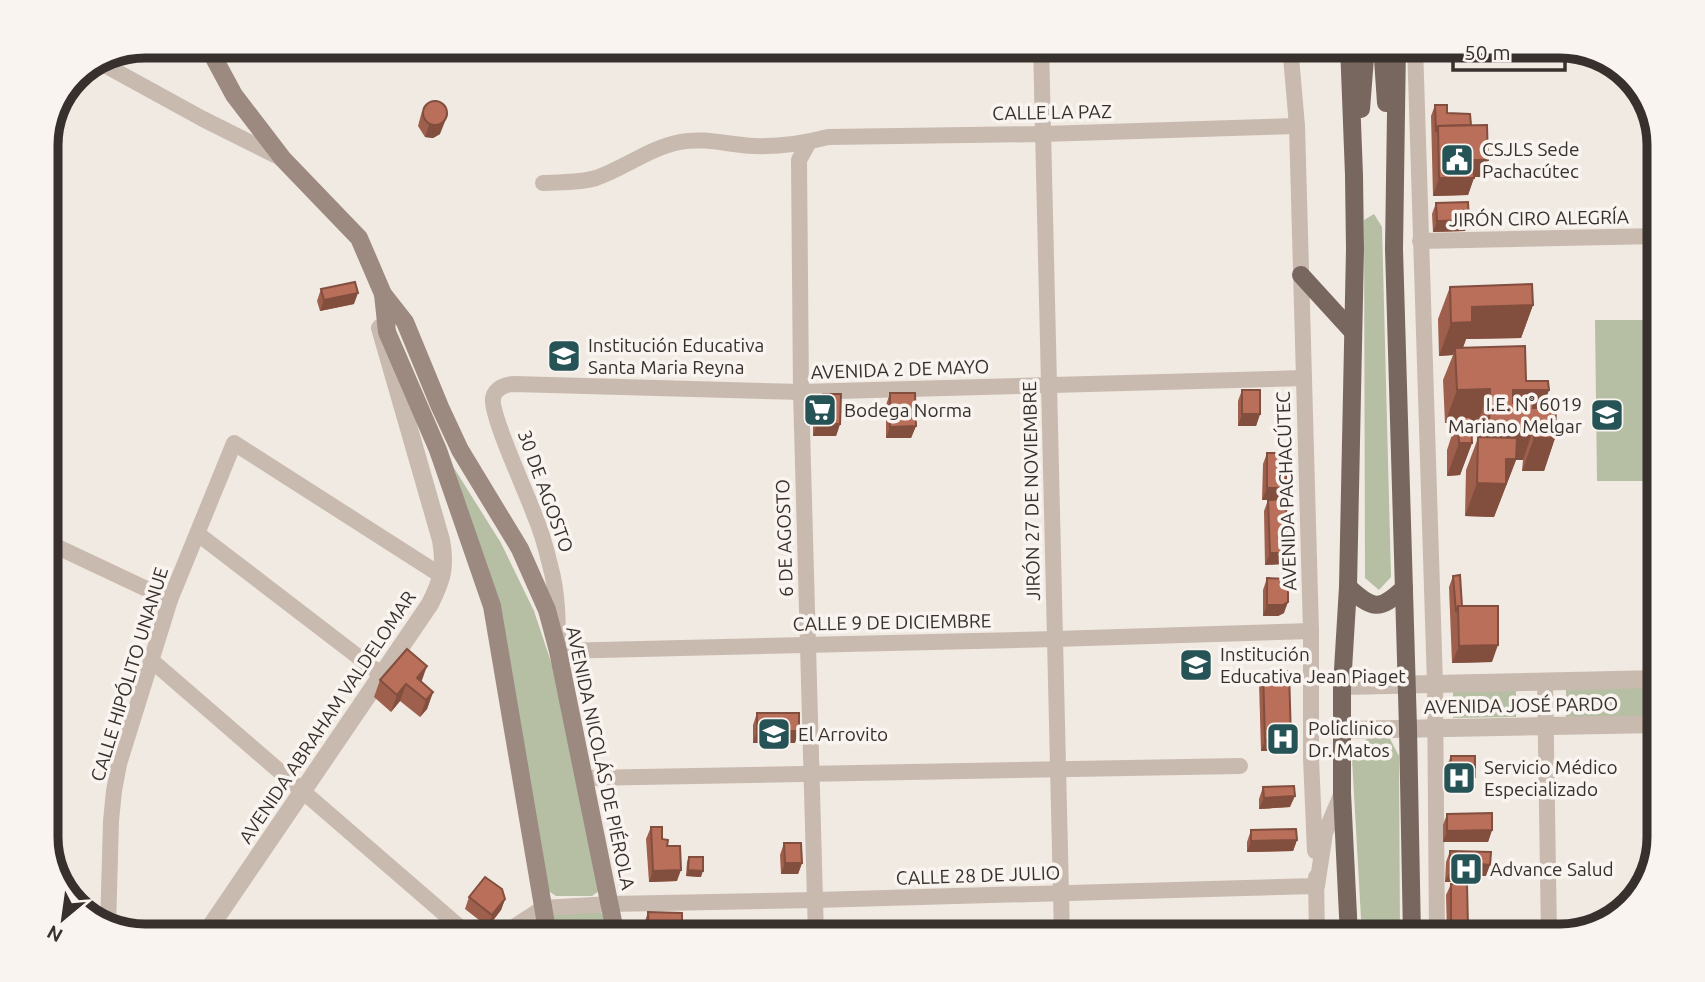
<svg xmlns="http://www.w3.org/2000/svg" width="1705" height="982" viewBox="0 0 1705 982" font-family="Ubuntu,sans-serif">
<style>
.green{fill:#b6bfa4}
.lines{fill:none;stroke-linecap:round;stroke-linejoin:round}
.minor{stroke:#c9baaf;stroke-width:16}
.tertiary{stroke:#c9baaf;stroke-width:18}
.secondary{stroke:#9c8a81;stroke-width:18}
.primary{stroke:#78675f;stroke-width:18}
.wall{fill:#9f5f4d}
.shaded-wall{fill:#824e3e}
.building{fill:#b96f59;stroke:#824e3e;stroke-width:2}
.labels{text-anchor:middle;stroke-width:7;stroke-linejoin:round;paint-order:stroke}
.street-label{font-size:19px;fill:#38302c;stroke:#f9f4ef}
.poi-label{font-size:19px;fill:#38302c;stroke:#f9f4ef;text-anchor:start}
.rim{fill:none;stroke:#38302c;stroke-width:9}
</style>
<rect width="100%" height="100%" fill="#f1eae2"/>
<g class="green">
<path d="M1374,214L1382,227L1391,577L1379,590L1365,578L1364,220Z"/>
<path d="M1595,320H1659V481H1597Z"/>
<path d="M454,468L501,543L534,611L557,680L599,891L592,896H556L547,890L479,549Z"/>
<rect x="1566" y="688" width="93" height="30"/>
<path d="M1516,689V717L1453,718V690Z"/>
<path d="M1369,735H1388L1399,756L1400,936H1362L1352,759Z"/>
<path d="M599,910L603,915L608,936H552V914Z"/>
</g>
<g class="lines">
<g class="minor">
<path d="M1041,45L1062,936"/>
<path d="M1290,45L1297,126L1311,631V758L1315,851"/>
<path d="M1415,45L1435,684L1437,936"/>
<path d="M101,63L203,119L283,159"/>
<path d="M809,142L799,160L801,392L816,936"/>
<path d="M543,183C560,182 580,183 596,178C625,168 649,148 680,142C704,137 729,145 754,146C779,147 805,143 828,137L1043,134L1297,126"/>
<path d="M1420,241L1659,236"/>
<path d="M1304,378L801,392L514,384C506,384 495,388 493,398C490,415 527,493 534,514C541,530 546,548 550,565C558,593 558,622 558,651L1055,639L1311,631"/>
<path d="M198,534L382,675"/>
<path d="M49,543L170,600"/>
<path d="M151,660L470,936"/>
<path d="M1545,681L1549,936"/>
<path d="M585,778L1240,766"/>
<path d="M1316,877L1317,936"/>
<path d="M108,927L111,821L114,791L119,764L170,600L234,443L442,576"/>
<path d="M504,936L517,925L543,908L610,904L815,900L1317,886L1325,833L1342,793"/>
</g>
<g class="tertiary">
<path d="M1342,686L1659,679"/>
<path d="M1342,730L1659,724"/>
<path d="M204,936L430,604C442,580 446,567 441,540L380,328"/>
</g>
<g class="secondary">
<path d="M207,45L234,95L283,159L359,238L383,294L405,322L440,407L460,450L520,549L547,610L558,651L616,936"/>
<path d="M383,294L387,332L438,450L492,606L548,936"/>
</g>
<g class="primary">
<path d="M1382,45L1386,103"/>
<path d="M1397,45L1394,249L1408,728L1412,936"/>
<path d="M1361,109L1366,45"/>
<path d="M1301,275L1353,332"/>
<path d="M1348,587C1372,609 1379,612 1404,588"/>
<path d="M1349,936L1342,793V686L1348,587L1355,249L1354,175L1349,45"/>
</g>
</g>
<g class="wall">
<path d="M1435,105L1447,113L1471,125L1482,177H1474L1468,195L1433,196L1431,116Z"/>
<path d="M422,111L440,134L433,138L425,137L418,126Z"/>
<path d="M1436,203L1469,220L1465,231L1433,232L1432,214Z"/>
<path d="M1450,287L1533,305L1521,338L1466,339L1463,348L1526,381L1549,390L1542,408L1555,438L1544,471H1522L1523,460H1516L1494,517L1465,516L1466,470L1478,438V421L1471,422L1472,443L1460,475L1447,476V450L1456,422L1445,423L1443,380L1453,355L1439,356L1438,319Z"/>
<path d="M321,289L354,304L320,311L317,301Z"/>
<path d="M1242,390L1260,414L1256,426H1238V401Z"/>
<path d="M890,393L916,426L911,438H886V405Z"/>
<path d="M817,399L840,424L836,436H813V410Z"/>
<path d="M1267,453L1282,499L1287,553L1283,564L1265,565L1264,511L1268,500H1269H1262L1263,464Z"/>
<path d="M1453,576L1462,606L1492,662L1452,663L1449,587Z"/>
<path d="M1267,578L1284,613L1278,616H1263V590Z"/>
<path d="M1263,671L1287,751H1261L1259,683Z"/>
<path d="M380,680L421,682L433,692L427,709L420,717L400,701L391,712L374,697Z"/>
<path d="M757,713L795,743H753V725Z"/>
<path d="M1451,756L1471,788L1447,789L1446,768Z"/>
<path d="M1263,787L1290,807L1259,809V799Z"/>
<path d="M1447,814L1492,830L1488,842H1443V825Z"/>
<path d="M651,827L667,846L677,881L649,882L646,839Z"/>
<path d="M1251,830L1297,840L1293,851L1247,852V842Z"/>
<path d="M784,843L802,863L798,874H781L780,855Z"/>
<path d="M1450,851L1486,876H1479L1476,882H1445L1446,862Z"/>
<path d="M689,857L701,877L686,876L687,862Z"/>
<path d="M1451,884L1468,927L1464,936H1448L1447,934L1446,895Z"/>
<path d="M469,897L505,899L501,910L488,927L465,909Z"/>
<path d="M648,912L682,936H644V924Z"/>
</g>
<g class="shaded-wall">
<path d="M448,114L440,134L433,138L425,137L429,125Z"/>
<path d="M1474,160H1488L1482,177H1468Z"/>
<path d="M1439,178H1474L1468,195L1433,196Z"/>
<path d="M1469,220L1465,231L1433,232L1437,221Z"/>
<path d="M358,293L354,304L320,311L324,300Z"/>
<path d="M1533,305L1521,338L1466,339L1460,355L1455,348L1453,355L1439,356L1451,323L1472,307Z"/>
<path d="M1490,389L1478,421L1459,422L1458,417L1456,422L1445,423L1457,390Z"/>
<path d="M1513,390H1549L1537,423H1501Z"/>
<path d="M1242,414H1260L1256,426H1238Z"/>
<path d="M817,424H840L836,436H813Z"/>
<path d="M916,426L911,438H886L890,427Z"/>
<path d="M1489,427H1534L1523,460H1516L1494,517L1465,516L1477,483V459Z"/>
<path d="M1534,438H1555L1544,471H1522Z"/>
<path d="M1459,443H1472L1460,475L1447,476Z"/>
<path d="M1267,488H1286L1282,500H1262Z"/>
<path d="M1270,553H1287L1283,564L1265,565Z"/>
<path d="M1288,602L1284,613L1278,616H1263L1267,605Z"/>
<path d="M1498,645L1492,662L1452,663L1459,646Z"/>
<path d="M427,666L421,683L417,678Z"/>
<path d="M406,684L400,701L391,712L397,695Z"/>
<path d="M433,692L427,709L420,717L426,700Z"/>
<path d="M757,731H799L795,743H753Z"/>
<path d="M1291,739L1287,751H1261L1265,740Z"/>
<path d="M1451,777H1475L1471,788L1447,789Z"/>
<path d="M1295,796L1290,807L1259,809L1264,798Z"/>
<path d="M1492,830L1488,842H1443L1447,831Z"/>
<path d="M1297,840L1293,851L1247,852L1251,841Z"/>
<path d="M785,863H802L798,874H781Z"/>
<path d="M1481,864L1490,865L1486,876H1479L1476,882H1445L1450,871Z"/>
<path d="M681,870L677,881L649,882L653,871Z"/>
<path d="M688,870L703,871L701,877L686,876Z"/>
<path d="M505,899L501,910L488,927L492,915Z"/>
<path d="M1455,927H1468L1464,936H1452Z"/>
</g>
<g class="building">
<circle cx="435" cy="113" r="12"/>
<path d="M1435,105H1447V113L1470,114L1471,125L1438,126L1436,132Z"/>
<path d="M1487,125L1488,160H1474V178H1439L1438,126Z"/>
<path d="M1468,202L1469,220L1437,221L1436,203Z"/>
<path d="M355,282L358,293L324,300L321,289Z"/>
<path d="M1532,284L1533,305L1472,307V322L1451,323L1450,287Z"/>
<path d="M1525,346L1526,381H1548L1549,390H1513V403H1534L1533,408H1556L1555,438H1534V427H1489L1490,389L1457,390L1455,348Z"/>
<rect x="1242" y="390" width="18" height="24"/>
<path d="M890,393H915L916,426L890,427Z"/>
<path d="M823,394H841L840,424H817V399Z"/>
<path d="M1458,417H1471L1472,443H1459Z"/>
<path d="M1478,437L1517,438L1516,459H1506V484L1477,483Z"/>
<rect x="1267" y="453" width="19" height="35"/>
<path d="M1286,499L1287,553H1270L1268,500Z"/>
<path d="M1460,575L1462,606H1458L1456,612L1453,576Z"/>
<path d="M1267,578L1288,579V602L1283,605H1267Z"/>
<path d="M1458,606H1498V645L1459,646Z"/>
<path d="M407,649L427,666L417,678L433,692L426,700L406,684L397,695L380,680Z"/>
<path d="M1263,671H1289L1291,739L1265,740Z"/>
<rect x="757" y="713" width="42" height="18"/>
<rect x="1451" y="756" width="24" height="21"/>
<path d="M1294,786L1295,796L1264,798L1263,787Z"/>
<path d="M1492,813V830L1447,831V814Z"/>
<path d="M651,827H662V839L668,840L667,846H680L681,870L653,871Z"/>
<path d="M1296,829L1297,840L1251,841V830Z"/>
<path d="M784,843H801L802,863H785Z"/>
<path d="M1450,851L1491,852L1490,865L1481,864V871H1450Z"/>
<path d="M689,857H703V871L688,870Z"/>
<path d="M485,877L502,889L505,899L492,915L469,897Z"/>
<path d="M1467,883L1468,927H1455L1452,926L1451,922V884Z"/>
<path d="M648,912L682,913V936H649Z"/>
</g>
<defs>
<symbol id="civic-square" viewBox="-11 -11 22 22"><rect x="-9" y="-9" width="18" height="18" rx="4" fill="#265356" stroke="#f9f4ef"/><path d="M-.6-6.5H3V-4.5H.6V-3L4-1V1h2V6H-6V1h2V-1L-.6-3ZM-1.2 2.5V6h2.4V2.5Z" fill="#fff"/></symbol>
<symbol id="school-square" viewBox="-11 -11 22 22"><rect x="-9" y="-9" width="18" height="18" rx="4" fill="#265356" stroke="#f9f4ef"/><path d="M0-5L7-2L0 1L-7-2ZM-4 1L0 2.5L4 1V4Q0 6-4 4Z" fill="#fff"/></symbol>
<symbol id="supermarket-square" viewBox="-11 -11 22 22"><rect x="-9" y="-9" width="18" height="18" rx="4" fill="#265356" stroke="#f9f4ef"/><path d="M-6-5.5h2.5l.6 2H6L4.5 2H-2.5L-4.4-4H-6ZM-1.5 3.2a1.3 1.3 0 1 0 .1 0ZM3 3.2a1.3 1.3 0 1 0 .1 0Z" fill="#fff"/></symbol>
<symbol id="hospital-square" viewBox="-11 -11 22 22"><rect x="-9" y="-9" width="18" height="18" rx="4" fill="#265356" stroke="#f9f4ef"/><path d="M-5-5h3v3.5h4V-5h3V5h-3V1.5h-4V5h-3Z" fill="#fff"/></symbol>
</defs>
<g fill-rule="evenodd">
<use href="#civic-square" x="1438" y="141" width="38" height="38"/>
<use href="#school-square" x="545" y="337" width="38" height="38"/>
<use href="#supermarket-square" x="801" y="391" width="38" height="38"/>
<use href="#school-square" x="1588" y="396" width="38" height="38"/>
<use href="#school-square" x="1177" y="646" width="38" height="38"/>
<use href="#school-square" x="755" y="715" width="38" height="38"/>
<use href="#hospital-square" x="1264" y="720" width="38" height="38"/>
<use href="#hospital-square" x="1440" y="759" width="38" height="38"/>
<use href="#hospital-square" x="1447" y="850" width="38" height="38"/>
</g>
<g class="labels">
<g class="street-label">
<text transform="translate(1052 112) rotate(-1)" y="7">CALLE LA PAZ</text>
<text transform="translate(1539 218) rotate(-1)" y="7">JIRÓN CIRO ALEGRÍA</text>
<text transform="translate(900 369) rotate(-2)" y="7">AVENIDA 2 DE MAYO</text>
<text transform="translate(546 491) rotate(70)" y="7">30 DE AGOSTO</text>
<text transform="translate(1031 491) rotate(-91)" y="7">JIRÓN 27 DE NOVIEMBRE</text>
<text transform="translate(1286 491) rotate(-92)" y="7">AVENIDA PACHACÚTEC</text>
<text transform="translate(784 538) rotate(-92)" y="7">6 DE AGOSTO</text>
<text transform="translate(892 622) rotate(-1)" y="7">CALLE 9 DE DICIEMBRE</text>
<text transform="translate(129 674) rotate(-73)" y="7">CALLE HIPÓLITO UNANUE</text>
<text transform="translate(1521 705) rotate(-1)" y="7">AVENIDA JOSÉ PARDO</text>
<text transform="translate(327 717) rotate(-56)" y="7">AVENIDA ABRAHAM VALDELOMAR</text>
<text transform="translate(601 758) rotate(78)" y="7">AVENIDA NICOLÁS DE PIÉROLA</text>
<text transform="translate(978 875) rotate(-2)" y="7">CALLE 28 DE JULIO</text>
</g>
<g class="poi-label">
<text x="1482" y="156">CSJLS Sede<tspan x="1482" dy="22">Pachacútec</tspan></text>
<text x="588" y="352">Institución Educativa<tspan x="588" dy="22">Santa Maria Reyna</tspan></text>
<text x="1582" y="411" text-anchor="end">I.E. N° 6019<tspan x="1582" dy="22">Mariano Melgar</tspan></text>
<text x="844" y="417">Bodega Norma</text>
<text x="1220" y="661">Institución<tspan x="1220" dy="22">Educativa Jean Piaget</tspan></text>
<text x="1308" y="735">Policlinico<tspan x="1308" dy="22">Dr. Matos</tspan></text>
<text x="798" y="741">El Arrovito</text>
<text x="1484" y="774">Servicio Médico<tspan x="1484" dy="22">Especializado</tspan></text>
<text x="1490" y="876">Advance Salud</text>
</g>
</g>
<path d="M0 0H1705V982H0ZM145 58H1560A87 87 0 0 1 1647 145V837A87 87 0 0 1 1560 924H145A87 87 0 0 1 58 837V145A87 87 0 0 1 145 58Z" fill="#f9f4ef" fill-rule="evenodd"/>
<path class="rim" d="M145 58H1560A87 87 0 0 1 1647 145V837A87 87 0 0 1 1560 924H145A87 87 0 0 1 58 837V145A87 87 0 0 1 145 58Z"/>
<g transform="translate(63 919) rotate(209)" stroke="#f9f4ef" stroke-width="5" paint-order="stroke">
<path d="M0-5L12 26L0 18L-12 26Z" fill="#38302c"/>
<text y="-10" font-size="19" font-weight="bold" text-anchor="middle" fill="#38302c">N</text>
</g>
<path d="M1453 60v10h112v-10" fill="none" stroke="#38302c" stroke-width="3.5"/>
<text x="1464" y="60" font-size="21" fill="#38302c" stroke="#f9f4ef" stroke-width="5" paint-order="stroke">50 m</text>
</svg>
